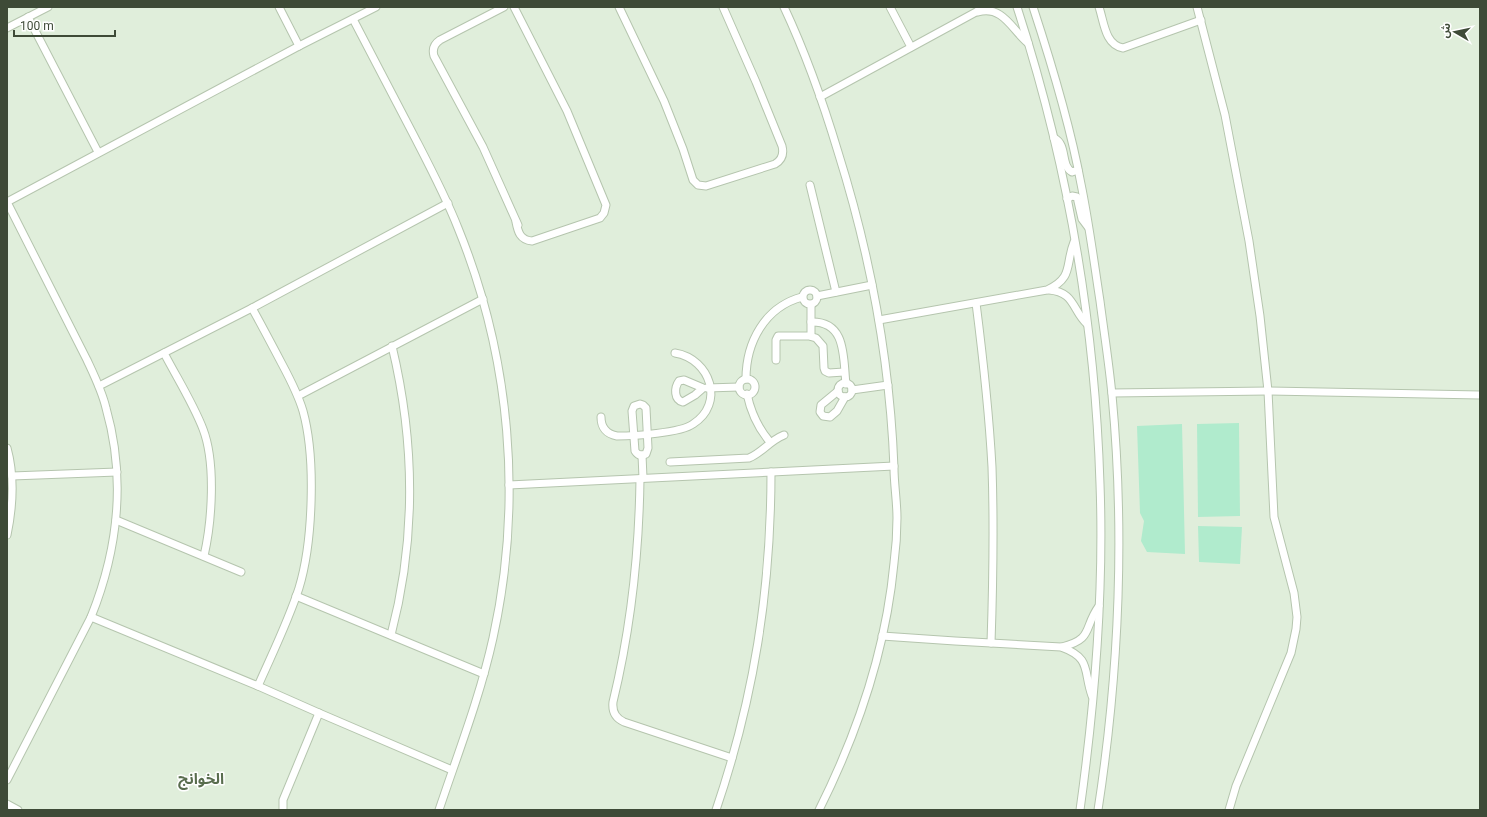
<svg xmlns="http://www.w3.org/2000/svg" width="1487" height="817" viewBox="0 0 1487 817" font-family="Roboto,'Noto Sans Arabic',sans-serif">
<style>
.residential{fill:#e0eedb}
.green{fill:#b0ebcd}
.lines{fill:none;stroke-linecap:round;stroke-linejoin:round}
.minor-casing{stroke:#b5c5ae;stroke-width:9}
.minor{stroke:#fff;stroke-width:7}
.labels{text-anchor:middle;stroke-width:3;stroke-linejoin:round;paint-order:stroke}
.district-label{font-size:15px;font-weight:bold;fill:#596d4e;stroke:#fff}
</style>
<rect width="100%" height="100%" fill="#edf5e9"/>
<rect class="residential" x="7" y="7" width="1473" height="803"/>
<g class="green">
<path d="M1239,423L1240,516L1198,517L1197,424Z"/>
<path d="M1182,424L1185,554L1147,552L1141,541L1144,521L1140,513L1137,426Z"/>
<path d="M1198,526L1242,527L1240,564L1199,562Z"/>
</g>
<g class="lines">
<defs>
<g id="minor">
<path d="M279,7L299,46"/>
<path d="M504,7L440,40C434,44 432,49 434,56L483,147L518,225"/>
<path d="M514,7L567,111L606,205L604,213L600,218L532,241C520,240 518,232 516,222"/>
<path d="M619,7L664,101L683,149L693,180L698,185L706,186L775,164C782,160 784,154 782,146L756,82L723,7"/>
<path d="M784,7C806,54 823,102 838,152C870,254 890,360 894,468C894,484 897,501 897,518C897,533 896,548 894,563C886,649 857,734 819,810"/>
<path d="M890,7L911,47"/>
<path d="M1017,7C1067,161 1095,323 1100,484C1104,593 1095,702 1080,810"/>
<path d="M1033,7C1052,65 1070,124 1081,184C1089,223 1094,262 1100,301C1104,332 1109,363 1112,395C1125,533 1119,673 1098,810"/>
<path d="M1099,7C1104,22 1105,45 1123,48L1201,20"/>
<path d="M1197,7L1225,115L1249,241L1260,316L1268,391L1274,517L1294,593L1297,617L1296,629L1291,653L1236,786L1229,810"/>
<path d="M978,12C1003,5 1012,30 1028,43"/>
<path d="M28,17L98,152"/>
<path d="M353,19C373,57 393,95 413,134C429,165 445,195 458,228C511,358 523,502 493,638C480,697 458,753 439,810"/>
<path d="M7,28L48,7"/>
<path d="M820,97L976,12L984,7"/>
<path d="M1054,138C1068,145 1060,165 1072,172L1078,170"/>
<path d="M810,185L836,292"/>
<path d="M1067,199L1072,196L1077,197L1082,219L1088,227"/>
<path d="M7,202L87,360C94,375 102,391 106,408C126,478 118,550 91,617L7,780"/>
<path d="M7,202L299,46L376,7"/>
<circle cx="810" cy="297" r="7"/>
<path d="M1049,290C1075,292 1072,310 1087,324"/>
<path d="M817,296L872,285"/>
<path d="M976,303C983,358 989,412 992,467C994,525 993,584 991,643"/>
<path d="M811,305V336"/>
<path d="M252,308C262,326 272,345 282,364C290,379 298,394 303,411C316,458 313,542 299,588C288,622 272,654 258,686"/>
<path d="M879,320L1047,290C1074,278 1065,264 1074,242"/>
<path d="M811,322C847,321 843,358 846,384"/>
<path d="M164,353C177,378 193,403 203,429C216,463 212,521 204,556"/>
<path d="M776,360V340L778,336H809L816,338L823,346L824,368L825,371L829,373L844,372"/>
<path d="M746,379C746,342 765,307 802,297"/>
<circle cx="747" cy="387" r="8"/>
<path d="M684,380L703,388L695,395L683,402C674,400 674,388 679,381Z"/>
<circle cx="845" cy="390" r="7"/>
<path d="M99,386L252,308L448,203"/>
<path d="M707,388L739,387"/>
<path d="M852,390L888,385"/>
<path d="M838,391L821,405L820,412L823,416L830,417L837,411L845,397"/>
<path d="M1112,393L1268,391L1480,395"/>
<path d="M747,394C751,413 758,428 770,442"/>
<path d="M298,396L483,299"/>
<path d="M640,404L643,405L646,408L648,448L646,454C642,456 638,456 635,451L632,411L634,406Z"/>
<path d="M601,417C601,427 606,434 617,436C633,436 681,433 693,424C725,404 711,359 675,353"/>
<path d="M7,448C15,477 13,506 7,535"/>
<path d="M642,455L643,478"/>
<path d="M670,462L749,458C762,453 769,441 784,435"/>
<path d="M12,476L117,472"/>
<path d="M640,479C639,554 631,628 613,702C612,711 615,718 624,722L732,758"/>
<path d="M509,485L894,466"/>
<path d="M116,520L241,572"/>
<path d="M296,596L484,674"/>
<path d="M91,617L258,686L319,713L452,770"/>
<path d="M391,635C416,540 415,442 392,346"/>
<path d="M882,636L955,641L1061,647C1092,658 1083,671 1092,696"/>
<path d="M1062,647C1094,639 1083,628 1099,606"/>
<path d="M7,804L18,810"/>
<path d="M283,810V800L319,713"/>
<path d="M716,810C754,698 771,590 771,472"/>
</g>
</defs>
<use href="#minor" class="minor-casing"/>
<use href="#minor" class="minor"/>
</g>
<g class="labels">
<g class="district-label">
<text x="201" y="784">الخوانج</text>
</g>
</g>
<rect width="1487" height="817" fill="none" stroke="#3e4a37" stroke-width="16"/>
<g transform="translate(1455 32) rotate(279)" stroke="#ffffff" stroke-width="3" paint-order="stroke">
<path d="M0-3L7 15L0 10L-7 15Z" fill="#3e4a37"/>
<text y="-6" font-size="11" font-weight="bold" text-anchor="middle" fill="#3e4a37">ش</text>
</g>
<path d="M14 30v6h101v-6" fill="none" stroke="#3e4a37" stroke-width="2"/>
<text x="20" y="30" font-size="12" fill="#3e4a37" stroke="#ffffff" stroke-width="3" paint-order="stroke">100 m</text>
</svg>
